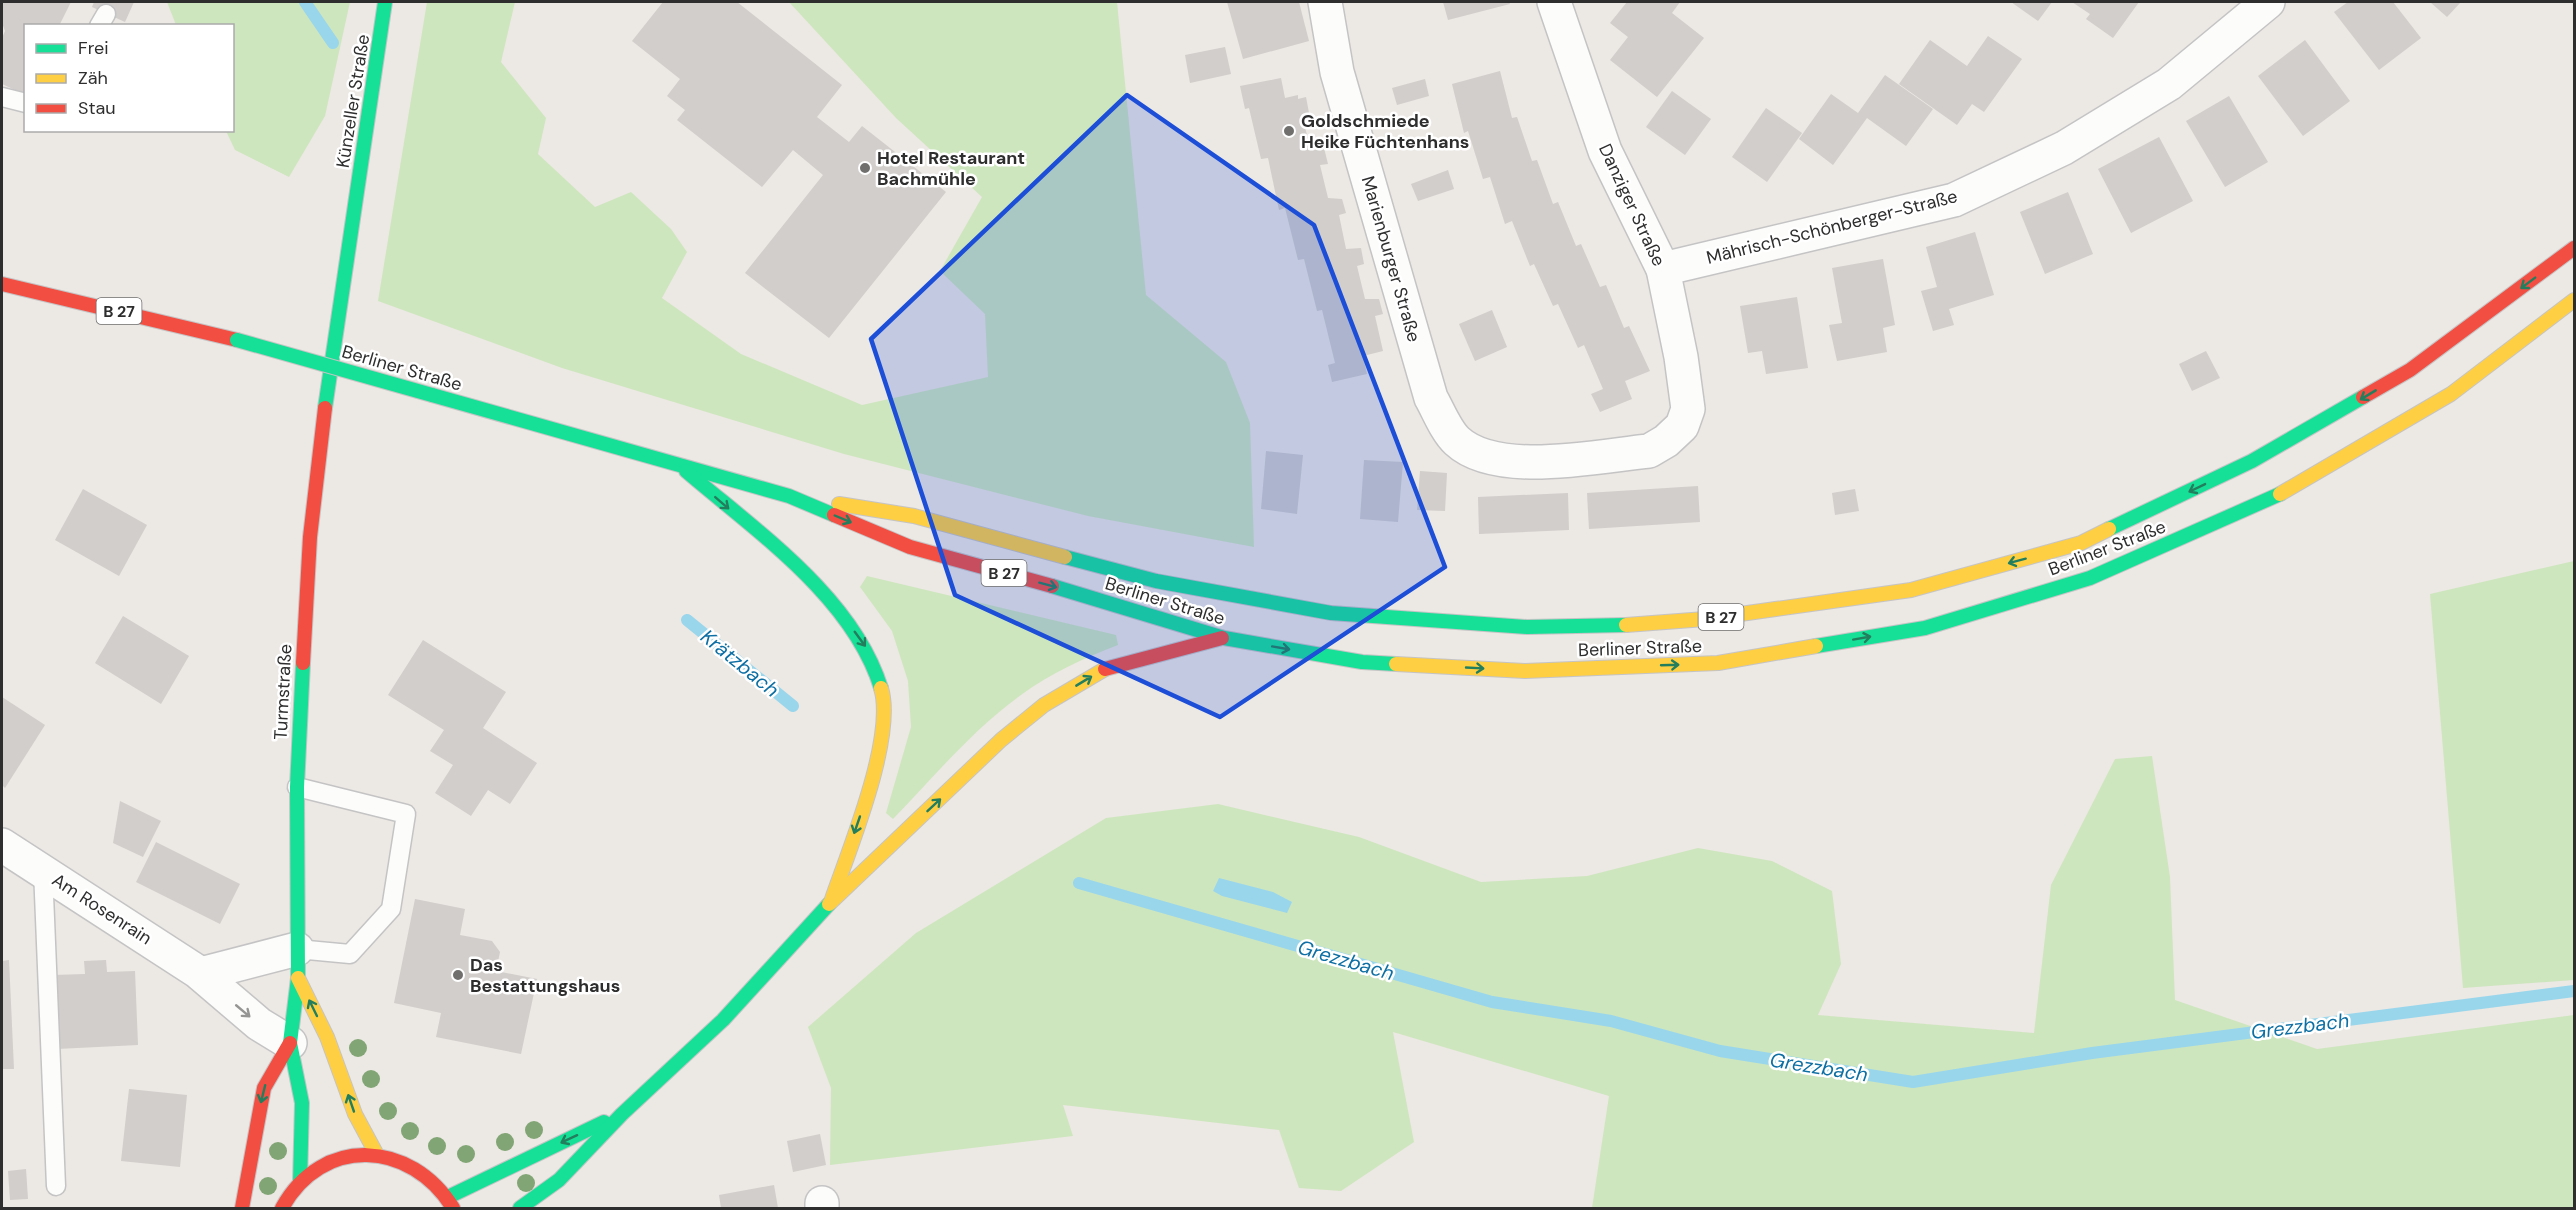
<svg xmlns="http://www.w3.org/2000/svg" width="2576" height="1210" viewBox="0 0 2576 1210" font-family="'DM Sans',sans-serif">
<style>
.green{fill:#cee6be}
.water{fill:#99d6ec}
.lines{fill:none;stroke-linecap:round;stroke-linejoin:round}
.stream{stroke:#99d6ec;stroke-width:12}
.building{fill:#d1cecb}
.lane-casing{stroke:#c5c4c5;stroke-width:21}
.street-casing{stroke:#c5c4c5;stroke-width:36}
.fast-casing{stroke:#c5c4c5;stroke-width:16}
.slow-casing{stroke:#c5c4c5;stroke-width:16}
.jam-casing{stroke:#c5c4c5;stroke-width:16}
.lane{stroke:#fcfcfb;stroke-width:18}
.street{stroke:#fcfcfb;stroke-width:33}
.fast{stroke:#16e098;stroke-width:14}
.slow{stroke:#ffcf43;stroke-width:14}
.jam{stroke:#f24e42;stroke-width:14}
.fast-bridge-casing{stroke:#c6c5c4;stroke-width:16;stroke-linecap:butt}
.fast-bridge{stroke:#16e098;stroke-width:14}
.tree{fill:#82a575}
.oneway{stroke:#237e5e}
.oneway2{stroke:#959594}
.marked{fill:#1d4ed8;fill-opacity:0.2;stroke:#1d4ed8;stroke-width:4.5;stroke-linejoin:round}
.poi-dot{fill:#706f6e;stroke:#fff;stroke-width:2}
.labels{text-anchor:middle;stroke-width:5;stroke-linejoin:round;paint-order:stroke}
.shield{fill:#fff;stroke:#6d6d6d;stroke-width:1.5}
.shield-label{font-size:16px;font-weight:bold;fill:#2e2e2e}
.street-label{font-size:18px;fill:#2e2e2e;stroke:#fff}
.poi-label{font-size:18px;font-weight:bold;fill:#2e2e2e;stroke:#fff;text-anchor:start}
.water-label{font-size:20px;font-style:italic;fill:#0d6fa3;stroke:#fff}
</style>
<rect width="100%" height="100%" fill="#ece8e4"/>
<g class="green">
<path d="M167,2H350L325,116L289,177L235,150L226,131L232,130V26L176,25Z"/>
<path d="M427,2H515L501,62L546,118L538,154L595,207L631,192L671,229L687,252L662,298L741,354L862,405L988,377L985,314L940,271L982,197L896,118L789,2H1117L1146,295L1226,362L1250,423L1254,547L1088,516L844,454L562,368L378,301Z"/>
<path d="M2574,561V980L2463,988L2430,594Z"/>
<path d="M867,576L1116,635L1118,645C1084,658 1051,673 1021,695C973,729 934,777 893,819L886,813L911,727L908,681L892,631L860,587Z"/>
<path d="M2152,756L2170,877L2175,1000L2317,1049L2574,1015V1208H1592L1609,1096L1393,1032L1414,1142L1341,1191L1299,1188L1279,1130L1063,1105L1073,1136L830,1165L831,1088L808,1027L916,933L1106,818L1218,804L1359,837L1481,882L1587,876L1698,848L1772,861L1832,891L1841,964L1818,1015L2034,1033L2051,885L2115,759Z"/>
</g>
<path class="water" d="M1219,878L1273,892L1292,902L1287,913L1222,896L1213,891Z"/>
<g class="lines">
<g class="stream">
<path d="M305,2L333,43"/>
<path d="M687,620L793,706"/>
<path d="M1079,883L1492,1002L1611,1021L1720,1051L1913,1082L2092,1053L2574,991"/>
</g>
</g>
<g class="building">
<path d="M2,2H71L59,26H26V95L2,84V38L5,31L2,23Z"/>
<path d="M94,2H134L125,22L92,7Z"/>
<path d="M663,2H737L842,85L817,117L849,142L862,126L946,192L829,338L745,273L823,175L793,150L762,187L677,120L685,110L667,96L680,79L632,41Z"/>
<path d="M1227,2H1299L1309,41L1243,59Z"/>
<path d="M1443,2H1509L1510,4L1448,20Z"/>
<path d="M1627,2H1680L1672,13L1704,38L1657,97L1610,60L1628,37L1610,23Z"/>
<path d="M2011,2H2052L2038,21Z"/>
<path d="M2072,2H2139L2113,38L2086,19L2090,14Z"/>
<path d="M2348,2H2393L2421,38L2379,70L2334,12Z"/>
<path d="M2430,2H2461L2447,17Z"/>
<path d="M1988,36L2022,59L1984,112L1972,104L1957,125L1899,84L1930,40L1967,66Z"/>
<path d="M2305,40L2350,101L2303,136L2258,76Z"/>
<path d="M1225,47L1231,74L1190,83L1185,55Z"/>
<path d="M1500,71L1512,118L1517,117L1532,161L1537,160L1553,204L1558,202L1576,246L1581,244L1600,287L1606,285L1624,328L1629,326L1650,371L1625,381L1632,399L1600,412L1591,394L1603,389L1584,345L1578,348L1558,304L1553,306L1534,264L1530,266L1512,221L1505,224L1490,177L1483,179L1468,131L1464,133L1452,84Z"/>
<path d="M1885,75L1933,109L1906,146L1867,118L1833,165L1799,139L1831,94L1858,113Z"/>
<path d="M1281,78L1285,98L1298,95V99L1306,97L1309,113L1302,114L1310,148H1324L1328,164L1320,165L1328,198L1342,199L1346,213L1339,215L1346,249L1361,248L1364,264L1357,266L1365,299H1379L1383,314L1375,316L1383,351L1363,356L1367,374L1332,382L1328,365L1335,363L1322,310L1317,311L1304,259L1298,260L1285,208L1279,210L1268,158L1261,159L1249,108L1245,109L1240,86Z"/>
<path d="M1425,79L1429,96L1397,105L1392,88Z"/>
<path d="M1672,91L1711,119L1685,155L1646,127Z"/>
<path d="M2229,96L2268,162L2225,187L2186,121Z"/>
<path d="M1766,108L1802,133L1767,182L1732,157Z"/>
<path d="M2159,137L2193,201L2131,233L2098,169Z"/>
<path d="M1448,170L1454,189L1418,201L1411,184Z"/>
<path d="M2068,192L2093,254L2045,274L2020,212Z"/>
<path d="M1975,232L1994,295L1949,309L1954,325L1933,331L1921,291L1937,287L1926,247Z"/>
<path d="M1883,259L1895,325L1883,328L1887,352L1837,361L1829,325L1842,323L1832,268Z"/>
<path d="M1797,297L1808,368L1766,374L1762,351L1748,353L1740,306Z"/>
<path d="M1492,310L1507,347L1475,361L1459,324Z"/>
<path d="M2206,351L2220,378L2192,391L2179,364Z"/>
<path d="M1266,451L1303,455L1297,514L1261,509Z"/>
<path d="M1364,460L1403,462L1398,522L1360,519Z"/>
<path d="M1420,471L1447,473L1445,511L1417,510Z"/>
<path d="M1698,486L1700,522L1589,529L1587,493Z"/>
<path d="M83,489L147,525L119,576L55,540Z"/>
<path d="M1855,489L1859,511L1835,515L1832,493Z"/>
<path d="M1568,493L1569,530L1479,534L1478,497Z"/>
<path d="M123,616L189,656L161,704L95,663Z"/>
<path d="M423,640L506,692L483,728L537,763L510,804L488,790L471,816L435,793L453,765L430,751L444,730L388,695Z"/>
<path d="M2,697L45,725L5,788L2,785Z"/>
<path d="M120,801L161,821L143,857L113,843Z"/>
<path d="M156,842L240,884L220,924L136,882Z"/>
<path d="M415,899L465,909L460,935L492,941L500,952L496,971L537,979L521,1054L436,1037L441,1013L394,1003Z"/>
<path d="M9,960L14,1069H2V961Z"/>
<path d="M106,960L107,972L135,971L138,1045L57,1049L53,975L85,974L84,961Z"/>
<path d="M129,1089L187,1095L180,1167L121,1161Z"/>
<path d="M820,1134L826,1165L793,1172L787,1141Z"/>
<path d="M26,1169L28,1199L10,1200L8,1171Z"/>
<path d="M774,1185L778,1208H721L719,1195Z"/>
</g>
<g class="lines">
<defs>
<g id="lane">
<path d="M99,26L106,14"/>
<path d="M2,97L26,103"/>
<path d="M297,787L406,814L391,909L350,954L297,949"/>
<path d="M43,870L56,1186"/>
</g>
<g id="street">
<path d="M1325,2L1337,72L1431,398C1438,410 1446,431 1457,441C1497,478 1598,456 1649,451L1666,441L1682,426L1688,409L1681,357L1663,269L1605,151L1554,2"/>
<path d="M1663,269L1954,200L2064,148L2169,84L2268,2"/>
<path d="M2,845L198,972L259,1024L290,1043"/>
<path d="M201,974L297,949"/>
<path d="M822,1203V1208"/>
</g>
<g id="fast">
<path d="M432,395L789,496L834,515"/>
<path d="M325,408L385,2"/>
<path d="M686,471C756,531 853,597 881,688"/>
<path d="M2109,529L2252,461L2363,397"/>
<path d="M1065,557L1156,581L1331,613L1527,627L1626,625"/>
<path d="M1052,586L1224,638L1362,662L1396,664"/>
<path d="M1816,646L1925,628L2090,578L2280,494"/>
<path d="M300,1182L302,1103L290,1043L298,978L297,787L303,663"/>
<path d="M448,1197L604,1122"/>
<path d="M520,1208L559,1180L622,1114L723,1020L829,904"/>
</g>
<g id="slow">
<path d="M2280,494L2451,394L2574,300"/>
<path d="M839,504L914,516L1065,557"/>
<path d="M1626,625L1705,619L1911,590L2081,543L2109,529"/>
<path d="M1396,664L1525,671L1718,663L1816,646"/>
<path d="M832,899C849,850 896,737 881,688"/>
<path d="M829,904L1001,740L1044,705L1105,669"/>
<path d="M298,978L327,1037L355,1114L377,1155"/>
</g>
<g id="jam">
<path d="M2,284L237,340"/>
<path d="M2363,397L2410,370L2574,248"/>
<path d="M834,515L910,547L1052,586"/>
<path d="M303,663L310,537L325,408"/>
<path d="M1105,669L1222,638"/>
<path d="M242,1208L264,1088L290,1043"/>
<path d="M282,1208C322,1135 411,1140 453,1208"/>
</g>
</defs>
<use href="#lane" class="lane-casing"/>
<use href="#street" class="street-casing"/>
<use href="#fast" class="fast-casing"/>
<use href="#slow" class="slow-casing"/>
<use href="#jam" class="jam-casing"/>
<use href="#lane" class="lane"/>
<use href="#street" class="street"/>
<use href="#fast" class="fast"/>
<use href="#slow" class="slow"/>
<use href="#jam" class="jam"/>
<defs>
<path id="fast-bridge" d="M237,340L432,395"/>
</defs>
<use href="#fast-bridge" class="fast-bridge-casing"/>
<use href="#fast-bridge" class="fast-bridge"/>
</g>
<g class="tree">
<circle cx="358" cy="1048" r="9"/>
<circle cx="371" cy="1079" r="9"/>
<circle cx="388" cy="1111" r="9"/>
<circle cx="534" cy="1130" r="9"/>
<circle cx="410" cy="1131" r="9"/>
<circle cx="505" cy="1142" r="9"/>
<circle cx="437" cy="1146" r="9"/>
<circle cx="278" cy="1151" r="9"/>
<circle cx="466" cy="1154" r="9"/>
<circle cx="526" cy="1183" r="9"/>
<circle cx="268" cy="1186" r="9"/>
</g>
<defs><path id="oneway-shaft" d="M-6 0H5M1.5-3L5.5 0L1.5 3" fill="none" stroke-width="1.6" stroke-linecap="round" stroke-linejoin="round" transform="scale(1.5)"/></defs>
<g class="oneway">
<use href="#oneway-shaft" transform="translate(2528 283) rotate(143)"/>
<use href="#oneway-shaft" transform="translate(2368 395) rotate(149)"/>
<use href="#oneway-shaft" transform="translate(2197 488) rotate(154)"/>
<use href="#oneway-shaft" transform="translate(722 503) rotate(41)"/>
<use href="#oneway-shaft" transform="translate(843 519) rotate(23)"/>
<use href="#oneway-shaft" transform="translate(2017 561) rotate(165)"/>
<use href="#oneway-shaft" transform="translate(1048 585) rotate(15)"/>
<use href="#oneway-shaft" transform="translate(1862 638) rotate(-10)"/>
<use href="#oneway-shaft" transform="translate(860 639) rotate(54)"/>
<use href="#oneway-shaft" transform="translate(1281 648) rotate(10)"/>
<use href="#oneway-shaft" transform="translate(1670 665) rotate(-2)"/>
<use href="#oneway-shaft" transform="translate(1475 668) rotate(3)"/>
<use href="#oneway-shaft" transform="translate(1084 681) rotate(-31)"/>
<use href="#oneway-shaft" transform="translate(934 805) rotate(-43)"/>
<use href="#oneway-shaft" transform="translate(857 825) rotate(109)"/>
<use href="#oneway-shaft" transform="translate(313 1008) rotate(-116)"/>
<use href="#oneway-shaft" transform="translate(263 1094) rotate(104)"/>
<use href="#oneway-shaft" transform="translate(351 1103) rotate(-109)"/>
<use href="#oneway-shaft" transform="translate(569 1139) rotate(155)"/>
</g>
<use class="oneway2" href="#oneway-shaft" transform="translate(243 1011) rotate(40)"/>
<path class="marked" d="M1127,95L1314,225L1445,567L1220,717L955,595L871,339Z"/>
<g class="poi-dot">
<circle cx="1289" cy="131" r="6"/>
<circle cx="865" cy="168" r="6"/>
<circle cx="458" cy="975" r="6"/>
</g>
<g class="labels">
<g class="shield">
<rect x="96.5" y="298" width="45" height="26" rx="4.5"/>
<rect x="981.5" y="560" width="45" height="26" rx="4.5"/>
<rect x="1698.5" y="604" width="45" height="26" rx="4.5"/>
</g>
<g class="shield-label">
<text x="119" y="317">B 27</text>
<text x="1004" y="579">B 27</text>
<text x="1721" y="623">B 27</text>
</g>
<g class="street-label">
<text transform="translate(353 101) rotate(-81)" y="6">Künzeller Straße</text>
<text transform="translate(1632 205) rotate(65)" y="6">Danziger Straße</text>
<text transform="translate(1832 227) rotate(-14)" y="6">Mährisch-Schönberger-Straße</text>
<text transform="translate(1391 259) rotate(74)" y="6">Marienburger Straße</text>
<text transform="translate(402 368) rotate(16)" y="6">Berliner Straße</text>
<text transform="translate(2107 548) rotate(-21)" y="6">Berliner Straße</text>
<text transform="translate(1165 601) rotate(17)" y="6">Berliner Straße</text>
<text transform="translate(1640 648) rotate(-2)" y="6">Berliner Straße</text>
<text transform="translate(283 692) rotate(-87)" y="6">Turmstraße</text>
<text transform="translate(102 909) rotate(33)" y="6">Am Rosenrain</text>
</g>
<g class="poi-label">
<text x="1301" y="127">Goldschmiede<tspan x="1301" dy="21">Heike Füchtenhans</tspan></text>
<text x="877" y="164">Hotel Restaurant<tspan x="877" dy="21">Bachmühle</tspan></text>
<text x="470" y="971">Das<tspan x="470" dy="21">Bestattungshaus</tspan></text>
</g>
<g class="water-label">
<text transform="translate(740 663) rotate(39)" y="7">Krätzbach</text>
<text transform="translate(1346 960) rotate(16)" y="7">Grezzbach</text>
<text transform="translate(2300 1026) rotate(-7)" y="7">Grezzbach</text>
<text transform="translate(1819 1067) rotate(9)" y="7">Grezzbach</text>
</g>
</g>
<rect width="2576" height="1210" fill="none" stroke="#2e2e2e" stroke-width="6"/>
<rect x="24" y="24" width="210" height="108" fill="#ffffff" stroke="#ababab" stroke-width="1.5"/>
<rect x="36" y="44" width="30" height="9" fill="#16e098" stroke="#ababab" stroke-width="1.5"/>
<text x="78" y="54" font-size="18" fill="#2e2e2e">Frei</text>
<rect x="36" y="74" width="30" height="9" fill="#ffcf43" stroke="#ababab" stroke-width="1.5"/>
<text x="78" y="84" font-size="18" fill="#2e2e2e">Zäh</text>
<rect x="36" y="104" width="30" height="9" fill="#f24e42" stroke="#ababab" stroke-width="1.5"/>
<text x="78" y="114" font-size="18" fill="#2e2e2e">Stau</text>
</svg>
